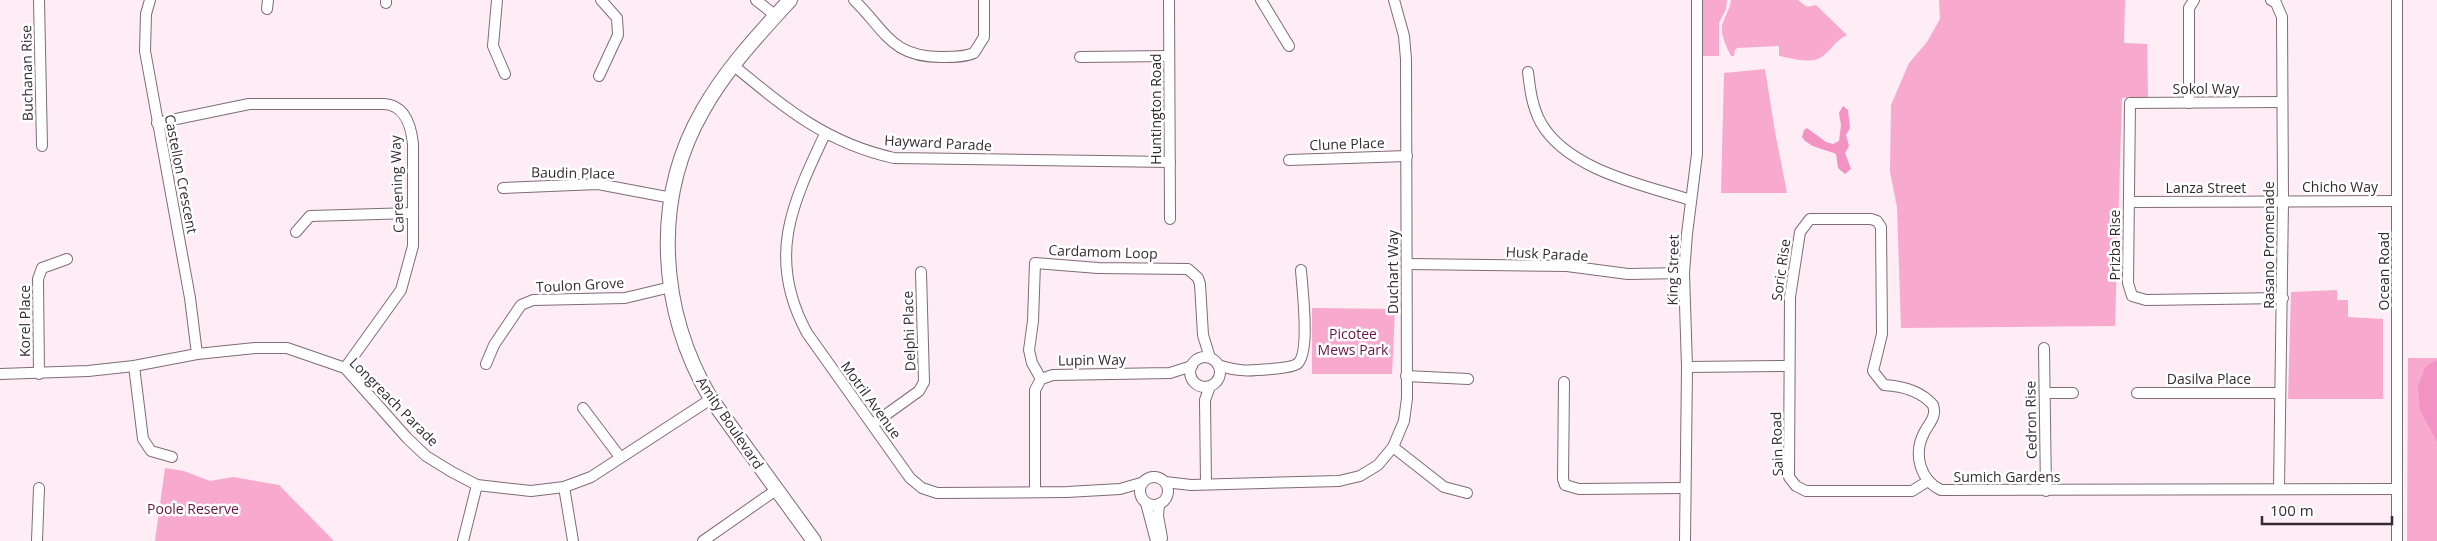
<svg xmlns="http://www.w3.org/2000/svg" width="2437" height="541" viewBox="0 0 2437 541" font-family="'Open Sans',sans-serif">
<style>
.green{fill:#f7a9ce}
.forest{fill:#f393c3}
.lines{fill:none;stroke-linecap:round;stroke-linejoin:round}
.street-casing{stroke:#7f6c75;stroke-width:12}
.secondary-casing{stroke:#7f6c75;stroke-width:16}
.street{stroke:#fff;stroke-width:10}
.secondary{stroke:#fff;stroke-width:14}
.labels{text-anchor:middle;stroke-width:5;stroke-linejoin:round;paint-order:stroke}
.street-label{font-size:14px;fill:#342b2f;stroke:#fff}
.park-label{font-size:14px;fill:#681446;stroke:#fff}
</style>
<rect width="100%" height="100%" fill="#ffedf5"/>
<g class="green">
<path d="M1702,0H1727L1726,9L1719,23V56H1703Z"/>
<path d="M1731,0H1798L1807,7L1816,5L1847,35C1836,40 1832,49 1823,56C1812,65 1792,58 1779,56V46L1737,48L1735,50L1734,56H1731C1726,46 1718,31 1724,20C1727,12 1730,8 1731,0Z"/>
<path d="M1939,0H2125L2124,43L2147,44L2148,97L2122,98L2115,326L1901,328L1897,207L1890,172L1891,105L1909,63L1927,42L1940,19Z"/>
<path d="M1765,69L1775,132L1787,193H1721L1724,73Z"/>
<path d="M2337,290V300H2348V317L2383,319V399H2288L2291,292Z"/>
<path d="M1312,308L1395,309L1392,374H1312Z"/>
<path d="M2408,358H2437V541H2407Z"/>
<path d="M165,468L184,471L210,481L233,477L279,485L334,541H155Z"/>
</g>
<g class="forest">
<path d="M1843,106L1848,110L1850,128L1846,135L1849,146L1845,153L1851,169L1845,174L1838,168L1836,154C1825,149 1809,148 1802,137L1804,130L1807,128L1826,142L1833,144L1839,141L1841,125L1839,113Z"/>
<path d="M2437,360V442L2420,410L2418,386L2426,366Z"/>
</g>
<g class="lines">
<defs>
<g id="street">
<path d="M39,0L42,146"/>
<path d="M150,0L146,14L145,51L190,298L197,354"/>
<path d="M497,0L493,46L505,74"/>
<path d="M756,0L776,16"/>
<path d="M854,0C886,31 891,58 944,57C954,57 965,57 974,53L984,37V0"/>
<path d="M1169,0L1170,219"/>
<path d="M1261,0L1289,46"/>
<path d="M2271,0L2276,3L2282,17L2283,201L2279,489"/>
<path d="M386,3V0"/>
<path d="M267,9L268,0"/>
<path d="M1080,57L1169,56"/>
<path d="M733,65C785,108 826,143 894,158L1170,162"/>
<path d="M1528,72C1530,89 1532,107 1541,123C1568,170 1643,185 1691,200"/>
<path d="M599,76L618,35L617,18L601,0"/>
<path d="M2282,102L2130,103L2128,283L2132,296L2146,300L2283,298"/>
<path d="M2189,103V8L2194,0"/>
<path d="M157,123L249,104H384C405,105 411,125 413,144V246L401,290L345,368"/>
<path d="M825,134C792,204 766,258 807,333L910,478L922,488L937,493L1067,492L1120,489L1141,483"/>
<path d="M1289,160L1407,156"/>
<path d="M503,188L598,184L672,198"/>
<path d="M2129,202L2397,201"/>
<path d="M296,232L310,216L413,213"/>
<path d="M1408,264L1567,266L1628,274L1684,273"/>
<path d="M2044,348L2046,491"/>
<circle cx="1205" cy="372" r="15"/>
<path d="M486,364L494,345L521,305L533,300L625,298L671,287"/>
<path d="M1218,365C1238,372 1250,371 1271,369C1279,368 1290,368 1297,364C1311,354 1302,287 1301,270"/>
<path d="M134,366L143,439L151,451L172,457"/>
<path d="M1687,367L1789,366"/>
<path d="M0,374L88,371L134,366L197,354L255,348H287L345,368L407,438L426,456L452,472L477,485L531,491L564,487L591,477L711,399"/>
<path d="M39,374L38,279L42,268L67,259"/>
<path d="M1406,376L1468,379"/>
<path d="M1041,379L1032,363L1029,350L1033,321L1035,263L1098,268L1188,269L1198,278L1200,284L1203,335L1210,358"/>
<path d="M1564,382L1563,479L1565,485L1579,489L1685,488"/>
<path d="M2045,393H2073"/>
<path d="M2137,393H2280"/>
<path d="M583,408L620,457"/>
<path d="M873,424L919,391L924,382L921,272"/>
<path d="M1393,447L1444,487L1467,493"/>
<circle cx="1154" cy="491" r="14"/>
<path d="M1928,481L1912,491H1806L1796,486L1789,477L1790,297L1800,232L1810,219H1871L1877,221L1881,227L1882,334L1873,371L1884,385C1901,386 1921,391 1933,405C1937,417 1929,423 1924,433C1913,454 1920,480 1941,490L2397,489"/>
<path d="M1165,482L1191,485L1339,481L1360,476L1378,465L1393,447L1404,421L1407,398L1406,59L1404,36L1394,0"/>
<path d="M1206,484L1205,400L1210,386"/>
<path d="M564,487L573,541"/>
<path d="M1035,492V390L1041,379L1053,375L1170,373L1192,366"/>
<path d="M1146,503L1156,541"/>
<path d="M1159,504L1158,516L1162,538"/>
<path d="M37,541L39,488"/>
<path d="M463,541L477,485"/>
<path d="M703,541L776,490"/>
<path d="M1685,541L1687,367L1684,273L1687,234L1697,154V0"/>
<path d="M2397,541V0"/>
</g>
<path id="secondary" d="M790,0C759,34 726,69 703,110C651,200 659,311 711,399L814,541"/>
</defs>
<use href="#street" class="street-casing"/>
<use href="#secondary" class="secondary-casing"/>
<use href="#street" class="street"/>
<use href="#secondary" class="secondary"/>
</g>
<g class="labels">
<g class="street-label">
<text transform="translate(27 73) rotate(-91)" y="5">Buchanan Rise</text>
<text x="2206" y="94">Sokol Way</text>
<text transform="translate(1156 109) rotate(-90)" y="5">Huntington Road</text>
<text transform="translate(938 143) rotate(3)" y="5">Hayward Parade</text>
<text transform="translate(1347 144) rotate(-2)" y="5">Clune Place</text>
<text transform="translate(573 173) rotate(1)" y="5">Baudin Place</text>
<text transform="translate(181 174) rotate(79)" y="5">Castellon Crescent</text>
<text transform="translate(397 184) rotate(-92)" y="5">Careening Way</text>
<text x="2340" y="192">Chicho Way</text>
<text x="2206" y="193">Lanza Street</text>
<text transform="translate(2115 245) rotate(-90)" y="5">Prizba Rise</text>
<text transform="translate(2269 245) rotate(-90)" y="5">Rasano Promenade</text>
<text transform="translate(1103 252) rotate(2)" y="5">Cardamom Loop</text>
<text transform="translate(1547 254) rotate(3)" y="5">Husk Parade</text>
<text transform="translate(1673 270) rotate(-89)" y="5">King Street</text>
<text transform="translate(1781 270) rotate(-82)" y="5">Soric Rise</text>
<text transform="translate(2384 271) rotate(-90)" y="5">Ocean Road</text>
<text transform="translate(1393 272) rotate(-90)" y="5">Duchart Way</text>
<text transform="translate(580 285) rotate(-3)" y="5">Toulon Grove</text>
<text transform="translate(25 321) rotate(-90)" y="5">Korel Place</text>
<text transform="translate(909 331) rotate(-92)" y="5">Delphi Place</text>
<text transform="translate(1092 360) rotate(-1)" y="5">Lupin Way</text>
<text x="2209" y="384">Dasilva Place</text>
<text transform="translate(871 400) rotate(54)" y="5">Motril Avenue</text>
<text transform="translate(394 402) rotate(45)" y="5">Longreach Parade</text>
<text transform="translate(2031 420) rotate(-91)" y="5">Cedron Rise</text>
<text transform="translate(730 423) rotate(56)" y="5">Amity Boulevard</text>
<text transform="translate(1777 444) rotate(-92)" y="5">Sain Road</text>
<text x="2007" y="482">Sumich Gardens</text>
</g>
<g class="park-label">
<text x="1353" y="339">Picotee<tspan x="1353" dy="16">Mews Park</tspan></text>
<text x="193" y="514">Poole Reserve</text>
</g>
</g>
<path d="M2262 516v8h130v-8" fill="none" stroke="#342b2f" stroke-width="2.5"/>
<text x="2270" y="516" font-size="15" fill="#342b2f" stroke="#ffffff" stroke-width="4" paint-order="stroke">100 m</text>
</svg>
